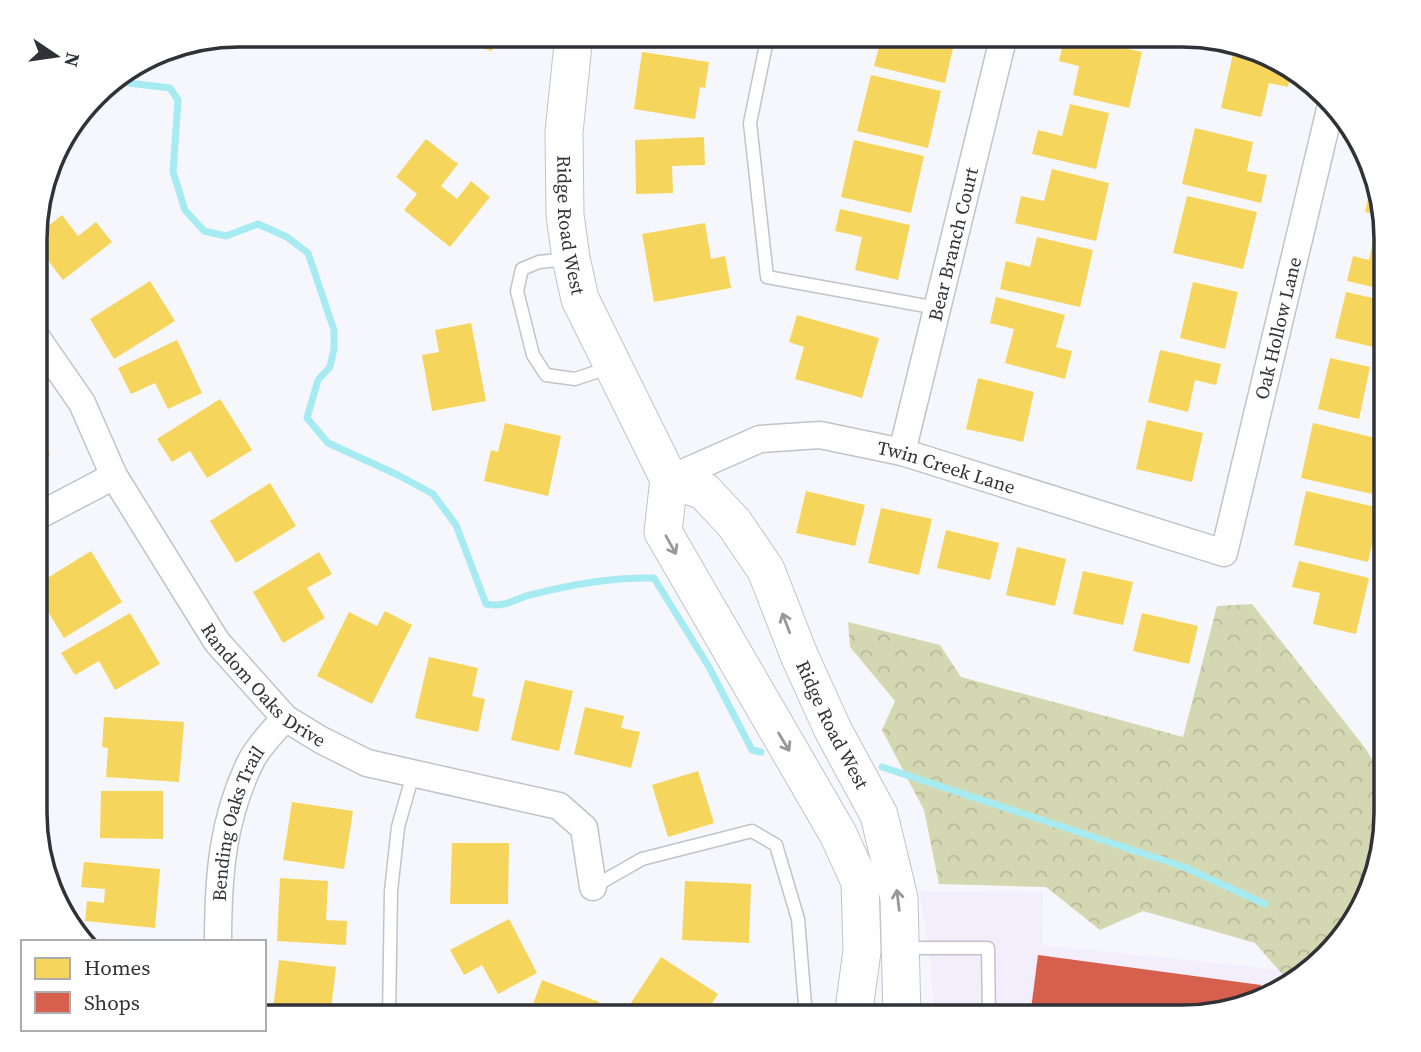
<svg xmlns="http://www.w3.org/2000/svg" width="1421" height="1052" viewBox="0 0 1421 1052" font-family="'Source Serif 4',serif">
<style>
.commercial{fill:#f3eefc}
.forest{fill:url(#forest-crowns)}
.homes{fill:#f6d55c}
.shops{fill:#d6604d}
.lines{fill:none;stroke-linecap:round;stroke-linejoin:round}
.stream{stroke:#a5ebf1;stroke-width:7}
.lane-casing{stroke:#c2c3c8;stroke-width:15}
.street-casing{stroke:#c2c3c8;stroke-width:29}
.secondary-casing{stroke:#c2c3c8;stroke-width:39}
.lane{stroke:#fefeff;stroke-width:12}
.street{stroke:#fefeff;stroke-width:26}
.secondary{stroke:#fefeff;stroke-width:37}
.oneway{stroke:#98989b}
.labels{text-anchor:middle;stroke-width:7;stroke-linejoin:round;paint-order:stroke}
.street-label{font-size:19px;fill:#313237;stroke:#fff}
.rim{fill:none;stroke:#313237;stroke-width:3.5}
</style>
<defs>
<pattern id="forest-crowns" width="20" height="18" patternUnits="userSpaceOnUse" patternTransform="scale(1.75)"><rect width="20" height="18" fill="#d4d8b2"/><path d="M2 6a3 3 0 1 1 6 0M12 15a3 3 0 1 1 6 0" fill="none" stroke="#b6ba9a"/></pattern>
</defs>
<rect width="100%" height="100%" fill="#f6f7fc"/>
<path class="commercial" d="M919,891L1043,892L1042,945L1304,972L1272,996L1182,1017H934L929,953Z"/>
<path class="forest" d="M1252,604L1366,749L1386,783L1355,916L1336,947L1290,983L1255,943L1143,911L1100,930L1046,887L939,884L924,810L882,730L895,701L850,647L848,622L940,645L961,677L1183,737L1217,606Z"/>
<g class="homes">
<path d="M436,35H496L492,51Z"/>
<path d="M662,35H717L714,48Z"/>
<path d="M887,35H956L945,83L874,66L882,36L887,37Z"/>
<path d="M1065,35L1142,52L1129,108L1073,95L1079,66L1059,61Z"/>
<path d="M1117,35H1150L1148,44Z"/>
<path d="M642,52L709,62L705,88L700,87L695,119L634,109Z"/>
<path d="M1233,54L1284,65L1292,70L1288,87L1269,83L1261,117L1221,108Z"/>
<path d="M871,75L941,91L928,148L857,131Z"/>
<path d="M1070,104L1109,113L1096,169L1032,154L1038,130L1062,136Z"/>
<path d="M1195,128L1253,142L1247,171L1267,175L1261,203L1182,184Z"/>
<path d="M704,137L705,165L672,166L673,193L636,194L635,140Z"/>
<path d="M426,139L458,164L441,186L457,199L471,181L490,197L450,247L404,210L417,194L396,177Z"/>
<path d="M854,140L924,156L911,213L841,197Z"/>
<path d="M1052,169L1109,183L1096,241L1015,223L1021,196L1044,201Z"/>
<path d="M1372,180L1381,216L1365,212Z"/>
<path d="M1187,196L1257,212L1243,269L1173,253Z"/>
<path d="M840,209L910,225L898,280L855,270L862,237L835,231Z"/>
<path d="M62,215L78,236L96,222L112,242L63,280L37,246V235Z"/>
<path d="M705,223L711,259L725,256L731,288L654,302L642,234Z"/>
<path d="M1376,228L1384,230L1386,238V290L1347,281L1353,256L1369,260Z"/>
<path d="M1037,237L1093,250L1080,307L1000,289L1006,261L1030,267Z"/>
<path d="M150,281L175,321L114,359L90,319Z"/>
<path d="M1193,282L1238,292L1225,349L1180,338Z"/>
<path d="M1346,292L1386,301V333L1382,349L1335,338Z"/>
<path d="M996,297L1065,315L1056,347L1072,351L1065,379L1005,363L1014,329L990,323Z"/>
<path d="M797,315L879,338L862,398L795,379L804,347L789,342Z"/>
<path d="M471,323L486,401L432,411L422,355L439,352L435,330Z"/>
<path d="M177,340L202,393L168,409L155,383L131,394L118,368Z"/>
<path d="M1160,350L1221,364L1216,385L1195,380L1188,412L1148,402Z"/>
<path d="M1330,358L1370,367L1359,419L1318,409Z"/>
<path d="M978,378L1034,392L1023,442L966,429Z"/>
<path d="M220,399L252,450L207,478L190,451L172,462L157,439Z"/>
<path d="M1147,420L1203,433L1192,482L1136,469Z"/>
<path d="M505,423L561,436L548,496L484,481L491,450L498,452Z"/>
<path d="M1313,423L1384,440L1372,494L1301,478Z"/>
<path d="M36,432L50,455L36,464Z"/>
<path d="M270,483L296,526L236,563L210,521Z"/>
<path d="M806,491L865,505L855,546L796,533Z"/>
<path d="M1306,491L1380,508L1368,562L1294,545Z"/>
<path d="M881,508L932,519L919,575L868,563Z"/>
<path d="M946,530L999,543L990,580L937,568Z"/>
<path d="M1017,547L1066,559L1055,606L1006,595Z"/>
<path d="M91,551L122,602L64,638L36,592V585Z"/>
<path d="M319,552L332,574L307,588L325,618L283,643L253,592Z"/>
<path d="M1299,561L1369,578L1356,634L1313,624L1320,593L1292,587Z"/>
<path d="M1083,571L1133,582L1123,625L1073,614Z"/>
<path d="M385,611L412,625L372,704L317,676L349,612L377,626Z"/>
<path d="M130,613L160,664L115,690L99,661L75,675L61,653Z"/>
<path d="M1142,613L1198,626L1189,664L1133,651Z"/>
<path d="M429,657L478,668L472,696L485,699L478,732L415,718Z"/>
<path d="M525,680L573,691L559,751L511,740Z"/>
<path d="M585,707L624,716L621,728L640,732L631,768L574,754Z"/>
<path d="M104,717L184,722L179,782L106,777L108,748L102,747Z"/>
<path d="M698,771L714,823L668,837L652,785Z"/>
<path d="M101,791H163V839L100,838Z"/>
<path d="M292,802L353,811L344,869L283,860Z"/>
<path d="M452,843H509L508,904H450Z"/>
<path d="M84,862L160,869L155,928L85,921L87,901L104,903L105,889L81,887Z"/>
<path d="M280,878L328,881L326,920L347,921L346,945L277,941Z"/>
<path d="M685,881L751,884L749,943L682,940Z"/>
<path d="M509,919L537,973L498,994L482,965L464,975L450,950Z"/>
<path d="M661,957L718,994L703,1017L696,1014L694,1017H646L629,1006Z"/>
<path d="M279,960L336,967L330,1017H272Z"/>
<path d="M542,980L599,1002L593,1017H528Z"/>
</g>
<path class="shops" d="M1038,955L1261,985L1259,999L1182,1017H1030Z"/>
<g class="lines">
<g class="stream">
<path d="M112,81L170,88L178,100L173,172L185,210L204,231L226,236L258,224L287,237L308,253L334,330V349L330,367L318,380L307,418L328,443L398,475L433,494L456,525L486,604C508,608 514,598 534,594C573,584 613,577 654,578L709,667L752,750L761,752"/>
<path d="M882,767L1184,867L1265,904"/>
</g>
<defs>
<g id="lane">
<path d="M768,35L750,123L767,277L937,308"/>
<path d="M567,259L539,262L522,269L517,291L533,355L546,375L575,379L611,367"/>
<path d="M36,699L38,838"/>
<path d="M593,887L642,859L752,831L776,845L798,919L806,1017"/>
<path d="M903,948H988L989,1017"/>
<path d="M389,1017L391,891L398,827L413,774"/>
</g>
<g id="street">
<path id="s1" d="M37,338L82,403L114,476L217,642L285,718L321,740L367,763L559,806L584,828L593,887"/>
<path id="s2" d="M902,452L1004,35"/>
<path id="s3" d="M669,479L760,439L820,435L902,452L1224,553L1331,105"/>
<path d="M36,517L114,476"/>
<path id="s4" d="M218,942C218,878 222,819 251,761C259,745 274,731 285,718"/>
</g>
<g id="secondary">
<path id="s5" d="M574,35L564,132L565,215L571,258L580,299L669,479L663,532L838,834L860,882L862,951L853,1017"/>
<path id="s6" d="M669,479L704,491L734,523L766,570L799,655L833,730L879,815L899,898L902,1017"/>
</g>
</defs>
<use href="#lane" class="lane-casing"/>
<use href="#street" class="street-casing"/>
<use href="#secondary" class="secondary-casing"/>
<use href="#lane" class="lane"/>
<use href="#street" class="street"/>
<use href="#secondary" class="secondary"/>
</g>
<defs><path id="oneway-shaft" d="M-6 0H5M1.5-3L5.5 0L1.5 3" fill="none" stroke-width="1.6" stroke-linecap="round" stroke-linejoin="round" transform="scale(1.75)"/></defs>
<g class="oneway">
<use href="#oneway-shaft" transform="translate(671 545) rotate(61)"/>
<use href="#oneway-shaft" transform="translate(786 623) rotate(-111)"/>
<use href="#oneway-shaft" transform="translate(784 742) rotate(59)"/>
<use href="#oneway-shaft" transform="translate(898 900) rotate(-97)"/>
</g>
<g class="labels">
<g class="street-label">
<text dy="7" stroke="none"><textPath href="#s5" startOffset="191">Ridge Road West</textPath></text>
<text dy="7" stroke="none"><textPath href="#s2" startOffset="214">Bear Branch Court</textPath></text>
<text dy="7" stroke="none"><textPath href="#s3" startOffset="812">Oak Hollow Lane</textPath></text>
<text dy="7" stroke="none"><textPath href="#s3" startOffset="290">Twin Creek Lane</textPath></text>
<text dy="7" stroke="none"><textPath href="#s1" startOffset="418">Random Oaks Drive</textPath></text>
<text dy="7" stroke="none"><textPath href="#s6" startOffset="306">Ridge Road West</textPath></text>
<text dy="7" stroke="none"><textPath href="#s4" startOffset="121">Bending Oaks Trail</textPath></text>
</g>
</g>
<path d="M0 0H1421V1052H0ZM239 47H1182A192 192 0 0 1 1374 239V813A192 192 0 0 1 1182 1005H239A192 192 0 0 1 47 813V239A192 192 0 0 1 239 47Z" fill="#fff" fill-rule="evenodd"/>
<path class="rim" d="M239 47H1182A192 192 0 0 1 1374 239V813A192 192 0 0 1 1182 1005H239A192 192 0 0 1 47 813V239A192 192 0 0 1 239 47Z"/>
<rect x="21" y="940" width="245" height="91" fill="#ffffff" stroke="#adadaf" stroke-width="2"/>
<rect x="35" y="958" width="35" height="21" fill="#f6d55c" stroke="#adadaf" stroke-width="2"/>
<text x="84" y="975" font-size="21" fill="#313237">Homes</text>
<rect x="35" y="992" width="35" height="21" fill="#d6604d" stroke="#adadaf" stroke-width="2"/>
<text x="84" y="1010" font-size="21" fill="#313237">Shops</text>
<g transform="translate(56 56) rotate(103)" stroke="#ffffff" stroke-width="5" paint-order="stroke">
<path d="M0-5L12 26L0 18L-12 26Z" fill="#313237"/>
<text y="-10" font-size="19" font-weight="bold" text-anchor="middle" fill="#313237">N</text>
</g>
</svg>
